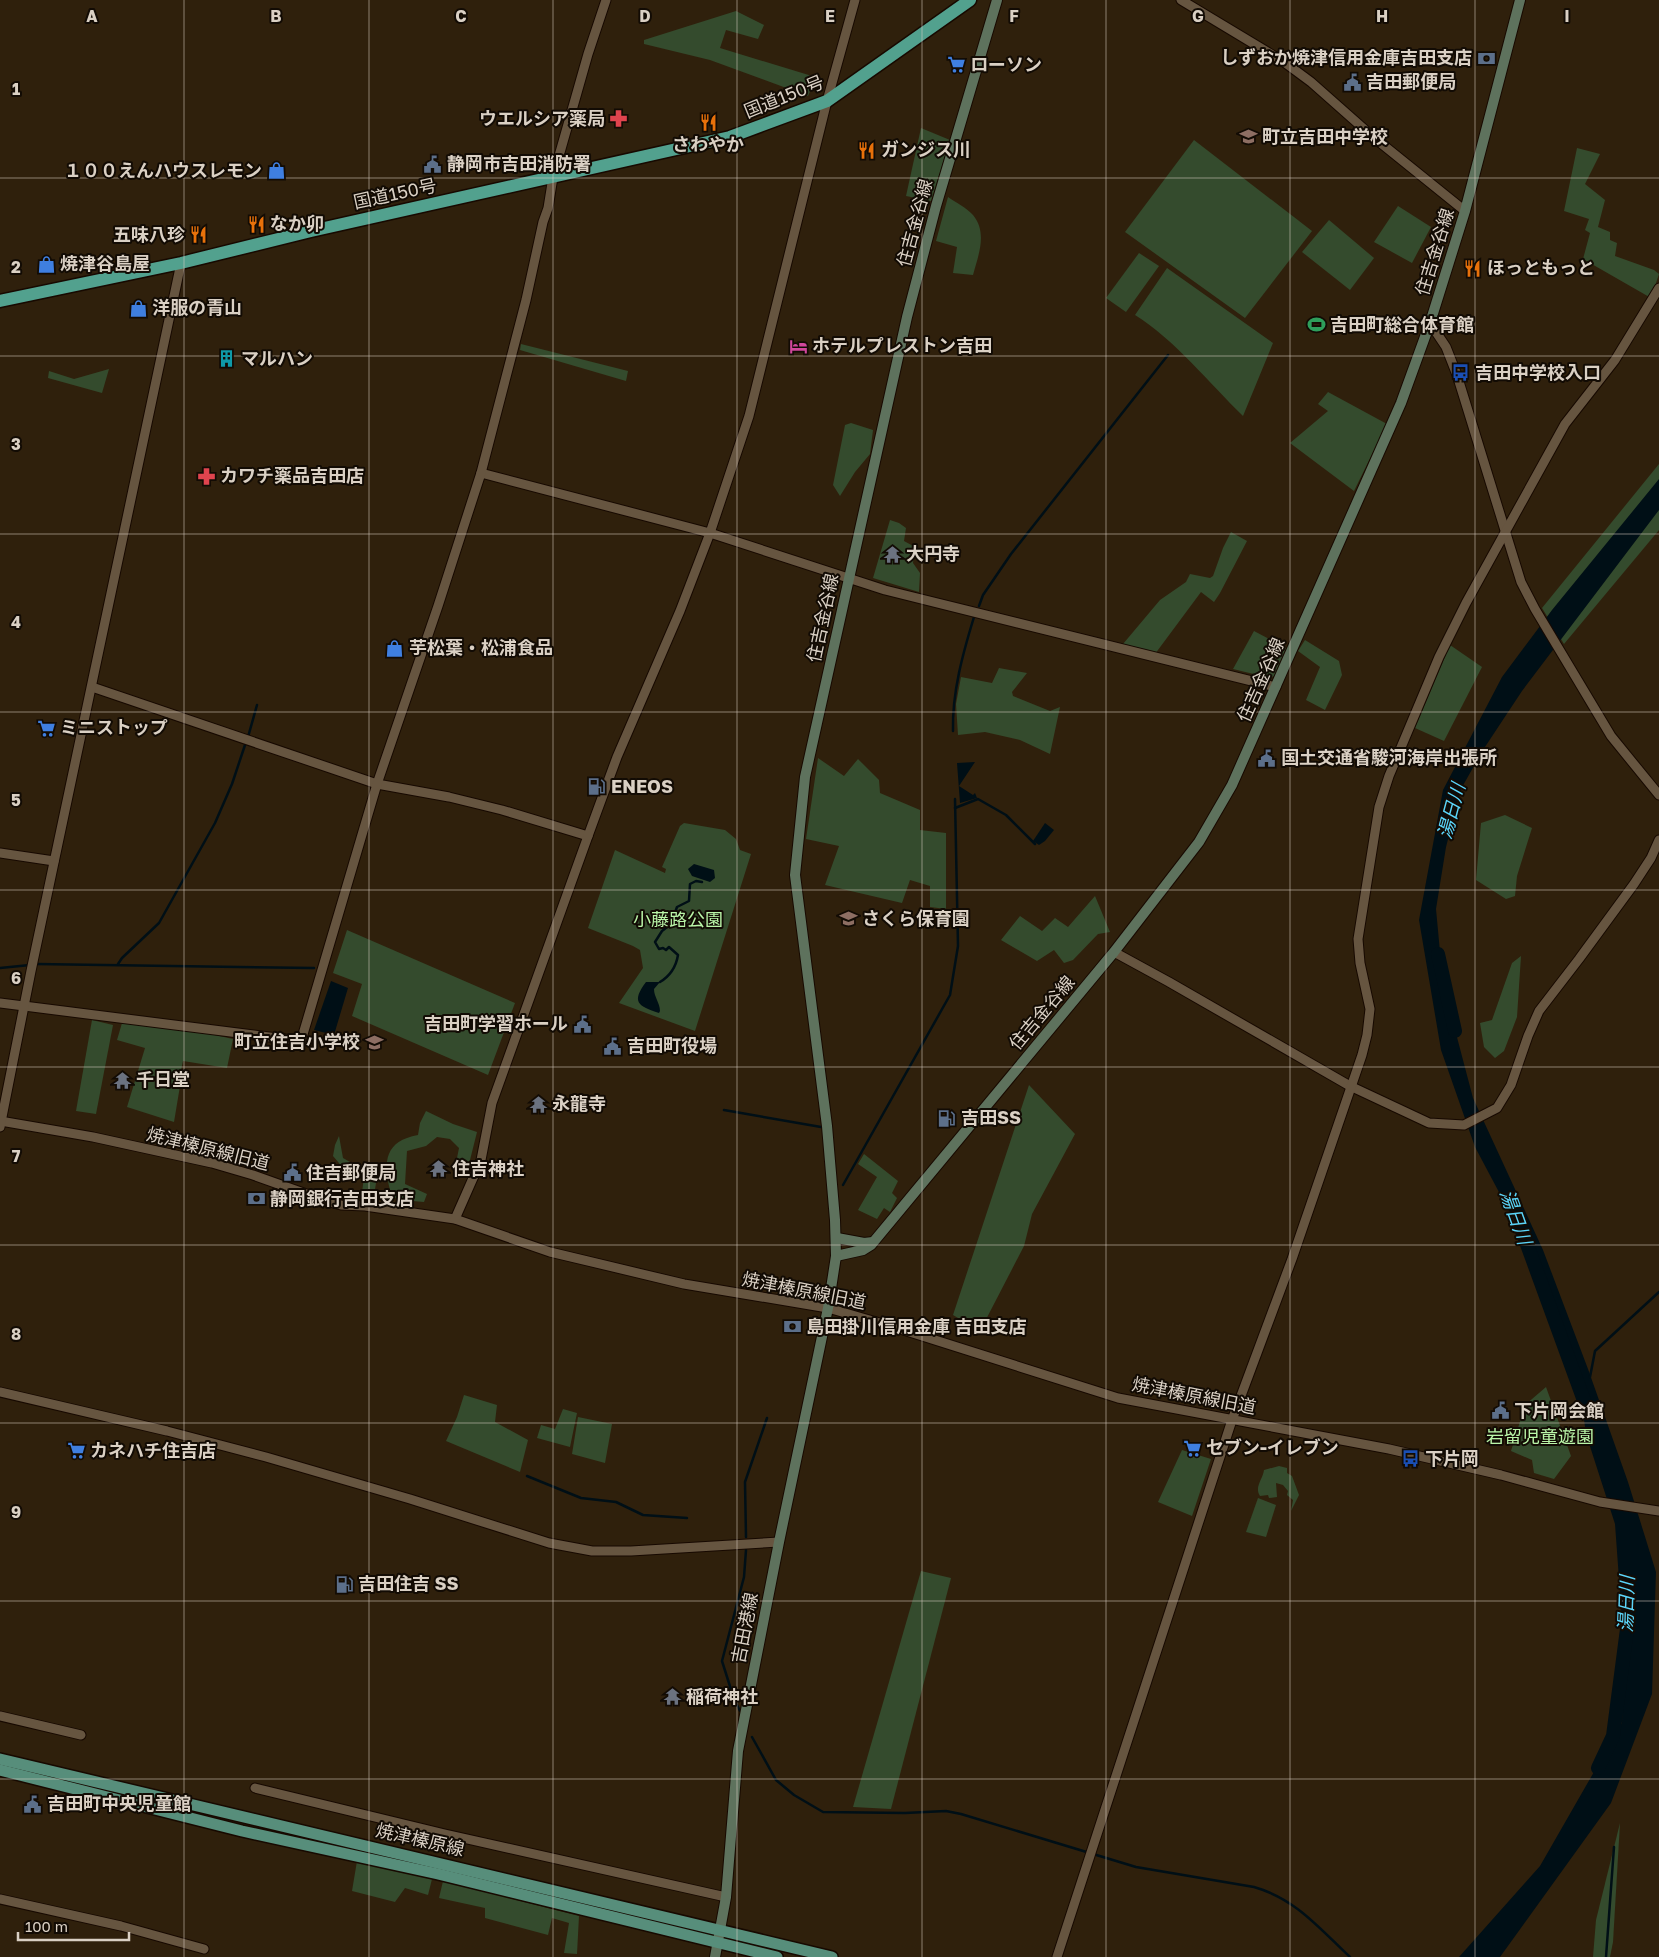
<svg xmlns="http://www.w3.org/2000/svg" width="1659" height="1957" viewBox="0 0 1659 1957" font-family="'Golos Text','Noto Sans JP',sans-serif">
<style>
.green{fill:#344b2d}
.water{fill:#000f16}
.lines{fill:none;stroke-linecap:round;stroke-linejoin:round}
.stream{stroke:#000f16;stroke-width:2.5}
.river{stroke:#000f16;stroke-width:14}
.tertiary-casing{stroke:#170900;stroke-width:11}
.secondary-casing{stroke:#170900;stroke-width:12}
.primary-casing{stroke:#170900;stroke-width:14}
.trunk-casing{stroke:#170900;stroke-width:15}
.tertiary{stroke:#665540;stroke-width:9}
.secondary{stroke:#5e725d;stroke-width:10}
.primary{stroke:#578e7b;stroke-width:11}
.trunk{stroke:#52a18e;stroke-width:12}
.grid{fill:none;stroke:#dad0c4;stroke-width:1;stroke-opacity:0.55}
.labels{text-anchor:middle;stroke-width:4;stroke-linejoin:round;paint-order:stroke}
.poi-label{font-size:18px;font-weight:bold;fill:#dad0c4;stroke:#120b04;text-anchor:start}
.street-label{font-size:18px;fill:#dad0c4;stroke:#120b04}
.park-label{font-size:18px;fill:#baf5a8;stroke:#120b04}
.water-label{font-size:19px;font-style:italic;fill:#5bd5fa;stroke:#120b04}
.grid-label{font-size:16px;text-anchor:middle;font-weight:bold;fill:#dad0c4;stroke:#120b04;stroke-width:4;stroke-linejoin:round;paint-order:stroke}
</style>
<rect width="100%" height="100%" fill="#2f200c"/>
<g class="green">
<path d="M736,11L764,25L758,39L726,30L720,48L812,76L815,80L808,96L710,60L644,44V40Z"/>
<path d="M921,128L950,140L931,201L906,196Z"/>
<path d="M1194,140L1312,231L1245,318L1125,232Z"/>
<path d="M1577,148L1600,154L1585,184L1605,200L1598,227L1610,232V240L1617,243L1615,256L1654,270L1659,274L1651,298L1583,259L1590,233L1585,230L1589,219L1564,211Z"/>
<path d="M948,197C955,202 967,208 973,215C988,233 978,256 973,275L953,273L957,247L936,241Z"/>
<path d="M1398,206L1431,227L1412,263L1374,242Z"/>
<path d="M1329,220L1374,258L1350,290L1302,252Z"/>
<path d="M1139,253L1159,266L1126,312L1106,298Z"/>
<path d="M1167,268L1273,343L1243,416C1210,384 1174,339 1135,315Z"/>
<path d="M521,344L628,371L626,381L520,350Z"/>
<path d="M109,369L102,393L48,378L49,371L74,379Z"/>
<path d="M1328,392L1387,424L1354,491L1290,443L1328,411L1318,404Z"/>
<path d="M851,423L873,430L870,454L855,472L840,496L833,485L845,425Z"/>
<path d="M1659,464V530L1564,644L1542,608Z"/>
<path d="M890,520L899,523L906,528L904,541L915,547L913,563L920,573L919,592L873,578Z"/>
<path d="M1231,532L1247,541L1220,593L1214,602L1201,592L1155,654L1123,644L1160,600L1186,582L1190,574L1210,578L1213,576L1223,548Z"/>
<path d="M1254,631L1286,648L1274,676L1270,678L1233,669Z"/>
<path d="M1305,640L1339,661L1342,675L1325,710L1306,700L1320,667L1298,651Z"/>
<path d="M1450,645L1482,667L1444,741L1415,728Z"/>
<path d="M999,668L1027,673L1012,692L1013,696L1050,711L1060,707L1050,754L1020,740L985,732L958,735L956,704L961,677L992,683Z"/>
<path d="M818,758L844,776L858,759L879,780L880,793L920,810V830L946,833V909L930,907V886L910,880L902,903L825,885L839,846L806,839Z"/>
<path d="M1505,815L1532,828L1517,876L1515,896L1506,899L1476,880L1481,823Z"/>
<path d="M684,823L725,830L736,839L740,850L751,854L695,1031L619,1003L643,968L640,950L633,946L588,928L615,850L665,873L666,869L662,867L680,826Z"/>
<path d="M1095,896L1110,932L1098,934L1073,960L1064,963L1054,950L1037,961L1001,940L1020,916L1042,931L1055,918L1068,927Z"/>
<path d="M347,930L515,1003L488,1075L352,1016L362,984L333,973Z"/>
<path d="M1521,956L1517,1017L1504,1051L1495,1058L1484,1047L1480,1023L1492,1020L1512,963Z"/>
<path d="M92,1020L113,1025L96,1114L76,1111Z"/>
<path d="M122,1023L192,1030L233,1039L227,1068L183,1061L178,1084L180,1086L174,1122L127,1107L145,1048L117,1040Z"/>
<path d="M1029,1085L1075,1134L1032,1214L1024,1246L980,1331L953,1315Z"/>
<path d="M426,1111L453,1124L477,1132L468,1168L459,1167L457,1158L459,1148L450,1139L437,1137L426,1146L407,1151L405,1184L427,1194L424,1202L401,1200L387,1195L390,1190C383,1161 385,1141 418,1135L420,1123Z"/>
<path d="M339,1136L343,1158L357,1166H371L376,1183L374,1196L367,1197L362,1193L364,1176L344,1169L333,1156L335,1145Z"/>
<path d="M864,1154L898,1181L892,1193L897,1198L890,1212L884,1208L877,1219L858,1210L877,1177L858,1164Z"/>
<path d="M1546,1387L1571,1456L1554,1479L1534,1473L1532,1460L1511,1451L1525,1405Z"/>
<path d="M464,1395L497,1405L495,1422L528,1440L520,1472L446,1441L457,1417Z"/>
<path d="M563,1409L577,1413L570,1447L537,1438L541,1425L555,1429Z"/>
<path d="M578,1417L612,1424L605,1463L572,1454Z"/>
<path d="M1182,1450L1211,1459L1192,1516L1158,1502Z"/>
<path d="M1279,1466L1287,1468V1473L1292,1476L1299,1495L1291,1511L1293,1500L1287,1495L1288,1491L1283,1485L1276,1483L1277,1497L1269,1498L1268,1495L1260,1496C1254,1487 1263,1479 1264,1470Z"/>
<path d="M1258,1498L1276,1505L1266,1537L1246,1532Z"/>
<path d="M921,1571L951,1578L891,1809L853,1807Z"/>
<path d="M1620,1823L1613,1942L1610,1957H1593L1596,1920Z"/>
<path d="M357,1861L432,1879L428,1895L405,1888L395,1902L352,1891Z"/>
<path d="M443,1881L579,1916L577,1954L564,1953L569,1923L552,1918L548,1935L485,1918V1908L439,1898Z"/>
</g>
<g class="water">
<path d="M1659,479V510L1522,691L1483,750L1461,789L1446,847L1436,909L1443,984L1473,1098L1543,1250L1588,1369L1628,1482L1656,1572L1652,1694L1611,1803L1500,1957H1459L1540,1866L1622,1723L1624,1648L1615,1524L1586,1434L1580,1390L1543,1275L1475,1147L1441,1050L1419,920L1443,790L1502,677L1552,610Z"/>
<path d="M975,762L959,786L973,795L975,793L977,798L960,803L957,763Z"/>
<path d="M1045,823L1054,830L1045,841L1039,845L1033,841Z"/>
<path d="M694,864L714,870L715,878L710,882L692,876L688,869Z"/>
<path d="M331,981L348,988L334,1035L314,1030Z"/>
<path d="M646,982H660L654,989C654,997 660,1003 660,1011L659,1013C638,1006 631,1002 646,982Z"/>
</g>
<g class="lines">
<g class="stream">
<path d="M979,606L983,595L1011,554L1168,355"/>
<path d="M953,731C952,692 963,653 974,617"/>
<path d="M248,737L257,705"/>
<path d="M955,808L978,799L1006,815L1035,844"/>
<path d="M36,964L314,968"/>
<path d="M118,964L122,958L159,923L215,823L232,784L246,742"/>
<path d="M0,968L30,965"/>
<path d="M660,982C670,976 676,967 678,955L669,947L666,950L663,948L659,949L655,942L662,931L671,924L677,907L689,901L690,884L696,881L702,882"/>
<path d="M724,1110L821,1127"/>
<path d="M843,1185L950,995L958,946L955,799"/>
<path d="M1590,1377L1595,1351L1659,1292"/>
<path d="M527,1476L581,1498L616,1502L643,1515L687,1518"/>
<path d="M746,1537L745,1482L767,1418"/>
<path d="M740,1711L734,1699L722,1661L744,1577L746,1550"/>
<path d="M752,1737L776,1780L794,1795L823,1812L905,1813L946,1811L961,1814L1136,1867L1254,1887C1296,1899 1319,1928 1350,1957"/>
<path d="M1606,1957L1614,1847"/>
</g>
<g class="river">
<path d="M1438,954L1455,1031"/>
<path d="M1521,1228L1586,1406"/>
<path d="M1598,1768L1613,1736L1627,1629"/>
</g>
<defs>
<g id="tertiary">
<path d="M1181,0L1284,62L1311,82L1372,136L1465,211"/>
<path d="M1430,323L1446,347L1457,375L1521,582L1535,609L1611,736L1659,795"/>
<path d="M481,473L710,533L885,590L1276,687"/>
<path d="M92,687L377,784L449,797L502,810L588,836"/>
<path d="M0,853L54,861"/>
<path d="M1114,952L1169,982L1350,1086L1429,1123L1464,1125L1497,1108L1511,1085L1528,1036L1539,1011L1579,959L1634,884L1651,858L1659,840"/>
<path d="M0,1003L301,1041L377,784L438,606L481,473L526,300L543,222L548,208L553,177L588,54L606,0"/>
<path d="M0,1121L93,1137L212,1163L253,1175L326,1201L341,1205L365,1206L455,1219L550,1252L684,1284L828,1308L897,1328L1118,1398L1389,1449L1501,1475L1600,1502L1659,1511"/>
<path d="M0,1127L31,971L181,263"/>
<path d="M455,1219L481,1160L492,1103L588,836L617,757L680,611L710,533L749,416L827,101L855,0"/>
<path d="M0,1392L167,1431L266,1457L410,1499L549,1543L592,1551H631L779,1542"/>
<path d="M0,1716L81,1735"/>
<path d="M255,1788L445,1834L726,1897"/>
<path d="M0,1899L121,1926L204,1949"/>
<path d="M1057,1957L1232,1420L1292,1259L1362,1055L1367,1035L1370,1009L1360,963L1358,939L1379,807L1389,776L1439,657L1466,603L1565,424L1615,360L1659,288"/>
</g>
<g id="secondary">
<path d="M837,1238L864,1243L873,1242"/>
<path d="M836,1256L863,1250L871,1245L1114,952L1199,842L1232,785L1401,403L1430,323L1465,211L1520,0"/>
<path d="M715,1957L726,1897L738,1751L779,1542L828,1308L836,1256L835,1220L827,1126L795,875L805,777L907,317L936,206L997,0"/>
</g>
<g id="primary">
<path d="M0,1759L832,1957"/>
<path d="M0,1770L242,1831L438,1874L777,1957"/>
</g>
<path id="trunk" d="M0,301L181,263L311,231L730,137L827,101L970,0"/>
</defs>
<use href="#tertiary" class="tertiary-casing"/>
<use href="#secondary" class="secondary-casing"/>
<use href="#primary" class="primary-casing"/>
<use href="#trunk" class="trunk-casing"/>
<use href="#tertiary" class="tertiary"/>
<use href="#secondary" class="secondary"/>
<use href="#primary" class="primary"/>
<use href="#trunk" class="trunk"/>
</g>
<path class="grid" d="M184,0V1957M369,0V1957M553,0V1957M737,0V1957M922,0V1957M1106,0V1957M1290,0V1957M1475,0V1957M0,178H1659M0,356H1659M0,534H1659M0,712H1659M0,890H1659M0,1067H1659M0,1245H1659M0,1423H1659M0,1601H1659M0,1779H1659"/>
<defs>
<symbol id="bank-bare" viewBox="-9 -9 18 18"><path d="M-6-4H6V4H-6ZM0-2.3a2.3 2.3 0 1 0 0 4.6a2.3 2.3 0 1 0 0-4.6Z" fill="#5c6f8a" stroke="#120b04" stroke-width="2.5" paint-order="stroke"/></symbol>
<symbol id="supermarket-bare" viewBox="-9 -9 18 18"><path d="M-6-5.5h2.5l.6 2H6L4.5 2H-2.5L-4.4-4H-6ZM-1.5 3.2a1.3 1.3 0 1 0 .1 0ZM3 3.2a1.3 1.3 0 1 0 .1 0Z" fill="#3f7fe0" stroke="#120b04" stroke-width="2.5" paint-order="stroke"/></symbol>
<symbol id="civic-bare" viewBox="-9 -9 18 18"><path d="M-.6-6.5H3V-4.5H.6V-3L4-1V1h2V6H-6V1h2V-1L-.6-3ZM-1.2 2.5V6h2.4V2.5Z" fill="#5c6f8a" stroke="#120b04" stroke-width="2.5" paint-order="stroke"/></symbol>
<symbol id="pharmacy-bare" viewBox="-9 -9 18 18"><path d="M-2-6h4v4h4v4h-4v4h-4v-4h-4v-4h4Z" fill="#e0444e" stroke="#120b04" stroke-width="2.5" paint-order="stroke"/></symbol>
<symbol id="restaurant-bare" viewBox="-9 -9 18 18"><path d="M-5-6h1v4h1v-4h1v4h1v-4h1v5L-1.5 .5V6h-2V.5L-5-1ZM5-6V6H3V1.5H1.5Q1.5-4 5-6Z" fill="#e8710a" stroke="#120b04" stroke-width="2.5" paint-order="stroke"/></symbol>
<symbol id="school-bare" viewBox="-9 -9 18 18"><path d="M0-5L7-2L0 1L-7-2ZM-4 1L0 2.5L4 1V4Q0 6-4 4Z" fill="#8d6e63" stroke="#120b04" stroke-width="2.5" paint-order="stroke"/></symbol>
<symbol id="shop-bare" viewBox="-9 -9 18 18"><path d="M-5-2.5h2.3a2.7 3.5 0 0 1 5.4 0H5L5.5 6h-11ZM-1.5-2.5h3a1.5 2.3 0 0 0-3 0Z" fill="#3f7fe0" stroke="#120b04" stroke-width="2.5" paint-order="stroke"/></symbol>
<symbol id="stadium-bare" viewBox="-9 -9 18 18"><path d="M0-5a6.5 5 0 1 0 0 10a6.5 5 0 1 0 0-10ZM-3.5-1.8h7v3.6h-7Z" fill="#2e9e5b" stroke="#120b04" stroke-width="2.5" paint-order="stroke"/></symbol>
<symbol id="hotel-bare" viewBox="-9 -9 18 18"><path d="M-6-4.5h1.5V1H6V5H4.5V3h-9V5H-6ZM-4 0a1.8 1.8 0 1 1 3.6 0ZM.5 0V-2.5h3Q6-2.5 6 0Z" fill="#d1479c" stroke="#120b04" stroke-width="2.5" paint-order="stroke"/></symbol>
<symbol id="building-bare" viewBox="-9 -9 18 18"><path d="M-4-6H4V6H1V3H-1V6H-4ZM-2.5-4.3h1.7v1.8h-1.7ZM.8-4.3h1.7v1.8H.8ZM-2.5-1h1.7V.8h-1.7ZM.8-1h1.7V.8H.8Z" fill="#0f9aa8" stroke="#120b04" stroke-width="2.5" paint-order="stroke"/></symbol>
<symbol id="bus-bare" viewBox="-9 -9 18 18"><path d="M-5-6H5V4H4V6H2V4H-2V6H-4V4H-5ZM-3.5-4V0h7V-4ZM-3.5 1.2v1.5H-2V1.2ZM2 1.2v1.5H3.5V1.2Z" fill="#1a4fb4" stroke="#120b04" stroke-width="2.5" paint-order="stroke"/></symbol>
<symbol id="temple-bare" viewBox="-9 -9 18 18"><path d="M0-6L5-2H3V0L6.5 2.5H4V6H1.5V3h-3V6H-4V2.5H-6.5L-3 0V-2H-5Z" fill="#6b7280" stroke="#120b04" stroke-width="2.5" paint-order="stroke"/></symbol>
<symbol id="fuel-bare" viewBox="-9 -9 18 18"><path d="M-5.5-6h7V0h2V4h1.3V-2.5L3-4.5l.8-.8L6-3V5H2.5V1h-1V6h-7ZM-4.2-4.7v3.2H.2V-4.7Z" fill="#5c6f8a" stroke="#120b04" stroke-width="2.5" paint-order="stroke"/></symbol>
</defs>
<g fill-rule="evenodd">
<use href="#bank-bare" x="1474" y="46" width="25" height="25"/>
<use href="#supermarket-bare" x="944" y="52" width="25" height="25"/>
<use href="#civic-bare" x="1340" y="70" width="25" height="25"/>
<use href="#pharmacy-bare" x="606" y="106" width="25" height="25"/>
<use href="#restaurant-bare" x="696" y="110" width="25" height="25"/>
<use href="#school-bare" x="1236" y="124" width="25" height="25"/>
<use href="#restaurant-bare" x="854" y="138" width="25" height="25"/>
<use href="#civic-bare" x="420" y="152" width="25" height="25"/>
<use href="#shop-bare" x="264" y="158" width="25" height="25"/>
<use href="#restaurant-bare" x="244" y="212" width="25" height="25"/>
<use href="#restaurant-bare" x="186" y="222" width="25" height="25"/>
<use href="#shop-bare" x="34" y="252" width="25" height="25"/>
<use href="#restaurant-bare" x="1460" y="256" width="25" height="25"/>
<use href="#shop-bare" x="126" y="296" width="25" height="25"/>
<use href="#stadium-bare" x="1304" y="312" width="25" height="25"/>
<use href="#hotel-bare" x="786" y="334" width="25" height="25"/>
<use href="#building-bare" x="214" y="346" width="25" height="25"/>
<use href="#bus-bare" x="1448" y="360" width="25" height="25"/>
<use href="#pharmacy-bare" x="194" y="464" width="25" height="25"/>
<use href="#temple-bare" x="880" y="542" width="25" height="25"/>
<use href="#shop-bare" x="382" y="636" width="25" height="25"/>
<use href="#supermarket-bare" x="34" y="716" width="25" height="25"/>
<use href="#civic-bare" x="1254" y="746" width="25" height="25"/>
<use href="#fuel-bare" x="584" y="774" width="25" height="25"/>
<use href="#school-bare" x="836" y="906" width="25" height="25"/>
<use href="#civic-bare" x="570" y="1012" width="25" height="25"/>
<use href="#school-bare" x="362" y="1030" width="25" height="25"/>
<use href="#civic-bare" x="600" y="1034" width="25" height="25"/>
<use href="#temple-bare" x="110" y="1068" width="25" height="25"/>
<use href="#temple-bare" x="526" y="1092" width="25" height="25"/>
<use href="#fuel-bare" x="934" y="1106" width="25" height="25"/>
<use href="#temple-bare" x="426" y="1156" width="25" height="25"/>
<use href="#civic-bare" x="280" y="1160" width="25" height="25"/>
<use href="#bank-bare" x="244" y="1186" width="25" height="25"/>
<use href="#bank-bare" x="780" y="1314" width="25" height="25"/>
<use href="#civic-bare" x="1488" y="1398" width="25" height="25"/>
<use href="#supermarket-bare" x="1180" y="1436" width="25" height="25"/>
<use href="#supermarket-bare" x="64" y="1438" width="25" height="25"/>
<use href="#bus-bare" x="1398" y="1446" width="25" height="25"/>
<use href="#fuel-bare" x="332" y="1572" width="25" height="25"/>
<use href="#temple-bare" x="660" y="1684" width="25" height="25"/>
<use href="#civic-bare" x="20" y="1792" width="25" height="25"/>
</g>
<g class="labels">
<g class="poi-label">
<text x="1472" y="64" text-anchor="end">しずおか焼津信用金庫吉田支店</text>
<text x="970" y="71">ローソン</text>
<text x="1366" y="88">吉田郵便局</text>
<text x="605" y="125" text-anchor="end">ウエルシア薬局</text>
<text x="1262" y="143">町立吉田中学校</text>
<text x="708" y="151" text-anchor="middle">さわやか</text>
<text x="881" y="156">ガンジス川</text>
<text x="447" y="170">静岡市吉田消防署</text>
<text x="262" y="177" text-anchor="end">１００えんハウスレモン</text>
<text x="270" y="230">なか卯</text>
<text x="185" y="241" text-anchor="end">五味八珍</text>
<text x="60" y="270">焼津谷島屋</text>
<text x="1487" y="274">ほっともっと</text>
<text x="152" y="314">洋服の青山</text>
<text x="1330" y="331">吉田町総合体育館</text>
<text x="812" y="352">ホテルプレストン吉田</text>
<text x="241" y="365">マルハン</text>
<text x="1475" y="379">吉田中学校入口</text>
<text x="220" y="482">カワチ薬品吉田店</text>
<text x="906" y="560">大円寺</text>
<text x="409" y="654">芋松葉・松浦食品</text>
<text x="60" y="734">ミニストップ</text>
<text x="1281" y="764">国土交通省駿河海岸出張所</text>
<text x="611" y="793">ENEOS</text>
<text x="862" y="925">さくら保育園</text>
<text x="568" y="1030" text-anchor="end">吉田町学習ホール</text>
<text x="360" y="1048" text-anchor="end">町立住吉小学校</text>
<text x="627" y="1052">吉田町役場</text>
<text x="136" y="1086">千日堂</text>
<text x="552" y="1110">永龍寺</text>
<text x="961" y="1124">吉田SS</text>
<text x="452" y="1175">住吉神社</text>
<text x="306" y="1179">住吉郵便局</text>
<text x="270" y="1205">静岡銀行吉田支店</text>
<text x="806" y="1333">島田掛川信用金庫 吉田支店</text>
<text x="1514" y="1417">下片岡会館</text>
<text x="1206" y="1454">セブン-イレブン</text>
<text x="90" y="1457">カネハチ住吉店</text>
<text x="1425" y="1465">下片岡</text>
<text x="358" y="1590">吉田住吉 SS</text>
<text x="686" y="1703">稲荷神社</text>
<text x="47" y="1810">吉田町中央児童館</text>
</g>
<g class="street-label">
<text transform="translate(784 97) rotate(-22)" y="6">国道150号</text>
<text transform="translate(395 194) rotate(-12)" y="6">国道150号</text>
<text transform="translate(915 223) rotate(-75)" y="6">住吉金谷線</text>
<text transform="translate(1435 252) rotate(-73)" y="6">住吉金谷線</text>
<text transform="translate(823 618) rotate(-78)" y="6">住吉金谷線</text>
<text transform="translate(1261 680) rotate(-66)" y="6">住吉金谷線</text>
<text transform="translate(1042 1013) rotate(-50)" y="6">住吉金谷線</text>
<text transform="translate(208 1149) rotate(14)" y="6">焼津榛原線旧道</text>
<text transform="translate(804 1291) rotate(11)" y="6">焼津榛原線旧道</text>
<text transform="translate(1194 1396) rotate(11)" y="6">焼津榛原線旧道</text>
<text transform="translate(745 1628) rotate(-79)" y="6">吉田港線</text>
<text transform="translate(420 1840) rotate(13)" y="6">焼津榛原線</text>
</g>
<g class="park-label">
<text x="678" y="926">小藤路公園</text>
<text x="1540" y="1443">岩留児童遊園</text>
</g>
<g class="water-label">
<text transform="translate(1451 811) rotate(-75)" y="7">湯日川</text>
<text transform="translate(1516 1217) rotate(70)" y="7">湯日川</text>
<text transform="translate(1626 1604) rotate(-88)" y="7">湯日川</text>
</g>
</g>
<g class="grid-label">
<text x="92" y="22">A</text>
<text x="276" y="22">B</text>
<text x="461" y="22">C</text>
<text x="645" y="22">D</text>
<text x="830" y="22">E</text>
<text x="1014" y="22">F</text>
<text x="1198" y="22">G</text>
<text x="1382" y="22">H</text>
<text x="1567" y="22">I</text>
<text x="16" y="95">1</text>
<text x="16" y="273">2</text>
<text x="16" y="450">3</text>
<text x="16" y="628">4</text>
<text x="16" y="806">5</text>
<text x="16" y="984">6</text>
<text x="16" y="1162">7</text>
<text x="16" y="1340">8</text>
<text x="16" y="1518">9</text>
</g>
<path d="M18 1932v8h111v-8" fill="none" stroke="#dad0c4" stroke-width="2.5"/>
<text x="25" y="1932" font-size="15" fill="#dad0c4" stroke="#120b04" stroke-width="4" paint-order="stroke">100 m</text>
</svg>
